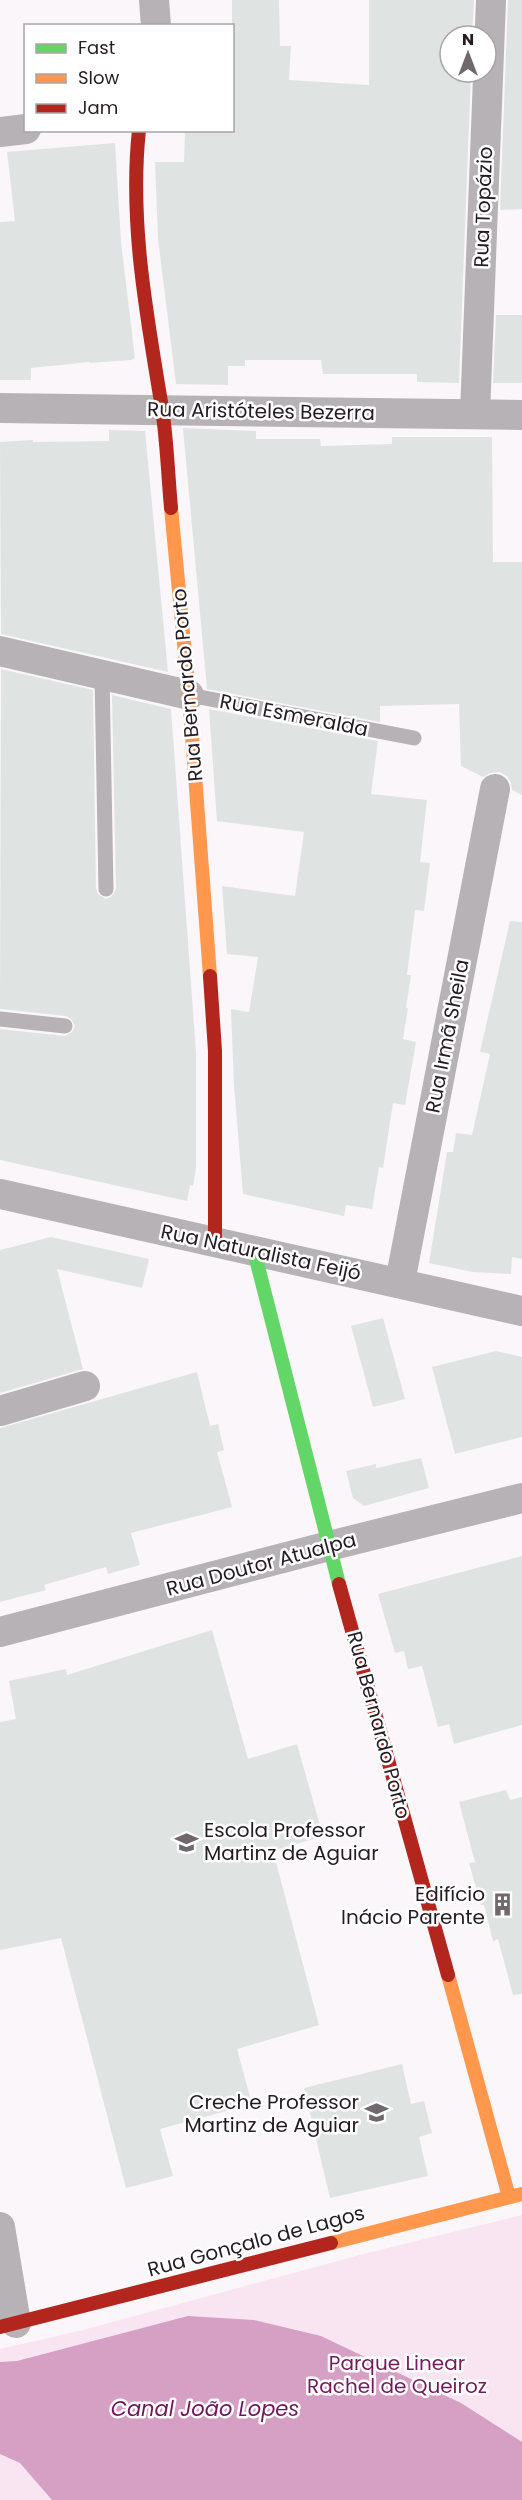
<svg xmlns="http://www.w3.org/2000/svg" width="522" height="2500" viewBox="0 0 522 2500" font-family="Poppins,sans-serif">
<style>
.green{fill:#f8e5f1}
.water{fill:#d69fc4}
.building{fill:#dfe4e2}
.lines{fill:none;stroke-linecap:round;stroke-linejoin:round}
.lane{stroke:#b7b2b5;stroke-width:15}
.street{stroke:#b7b2b5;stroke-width:30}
.fast{stroke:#63d668;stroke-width:14}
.slow{stroke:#ff974d;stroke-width:14}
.jam{stroke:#b3261e;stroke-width:14}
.labels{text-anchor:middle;stroke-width:5;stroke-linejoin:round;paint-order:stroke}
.street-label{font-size:20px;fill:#251b22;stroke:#fff}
.poi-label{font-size:20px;fill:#251b22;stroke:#fff;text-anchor:end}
.park-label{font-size:20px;fill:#741a5e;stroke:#fff}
.water-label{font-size:21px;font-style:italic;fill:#71165b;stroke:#fff}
</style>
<rect width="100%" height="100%" fill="#fbf6f9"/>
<path class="green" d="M522,2215V2500H0V2349L83,2330L367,2253Z"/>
<path class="water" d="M188,2316L254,2320L321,2336L461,2403L522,2442V2500H52L20,2463L0,2454V2362L17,2361Z"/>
<g class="building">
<path d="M232,0H279L280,46H291L289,80L369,85V0H474L472,36H450V72H471L459,383L417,382V374H323L321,360H245V366H228V385L176,384L158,239L155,162H184L185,130H232Z"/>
<path d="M508,0H522V209L500,210Z"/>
<path d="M115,143L121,242L135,358L131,360L90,363L89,362L31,368V380H0V222L15,221L7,152Z"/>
<path d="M496,315H522V383H493Z"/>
<path d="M183,428L256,431V439H320L321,446L392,444V437H492L493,562H522V795L512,790L511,783L507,776L499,772L490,773L483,777L461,766L459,704L380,706V722L207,689Z"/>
<path d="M109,430L145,431L168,672L1,634L0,442L33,440V442L109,441Z"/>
<path d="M1,669L93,690L96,889L98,894L106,899L111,897L116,889L112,695L171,709L196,1052V1168L193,1186L190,1185L187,1201L0,1160V1029L65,1036L72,1032L75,1026L71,1019L66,1016L0,1009Z"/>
<path d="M209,709L378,741L371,794L427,800L420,862L430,863L424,911L415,910L407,975H411L406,1008H408L403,1039L416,1042L405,1105L393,1103L383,1168L379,1167L372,1209L346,1205L344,1216L243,1194L234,1086L231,1009L249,1012L258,957L227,954L222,886L295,896L304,832L217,821Z"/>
<path d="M510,921L522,922V1259L512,1257L511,1274L473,1272L429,1263L447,1152H453L456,1133L472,1135L490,1054L480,1052Z"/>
<path d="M51,1237L149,1259L142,1288L57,1269L83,1369L0,1393V1250Z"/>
<path d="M383,1318L405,1399L373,1407L351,1326Z"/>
<path d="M496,1351L522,1357V1437L455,1454L432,1367Z"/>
<path d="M197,1372L210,1426L218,1424L224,1450L217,1452L232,1507L131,1533L140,1565L108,1574L106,1567L44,1585L46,1590L0,1602V1428Z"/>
<path d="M421,1458L429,1488L364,1506L353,1498L346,1471L376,1464V1468Z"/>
<path d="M522,1556V1725L454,1744L449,1724L438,1727L422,1666L408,1669L404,1651L395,1653L378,1594Z"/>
<path d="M212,1630L248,1759L297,1744L323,1836L273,1851L319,2025L237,2049L252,2104L160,2129L173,2176L126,2188L61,1938L0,1950V1722L16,1719L9,1681L66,1669L67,1675Z"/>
<path d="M506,1790L510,1800L522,1797V1994L513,1995L498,1939L493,1941L484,1905H481L469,1863L475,1862L459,1802Z"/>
<path d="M402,2064L411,2104L424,2101L432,2133L419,2137L428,2176L330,2198L304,2088Z"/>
</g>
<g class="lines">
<g class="lane">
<path d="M102,675L106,889"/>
<path d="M189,695L414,738"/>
<path d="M0,1019L65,1026"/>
</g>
<g class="street">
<path d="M154,0L156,26"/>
<path d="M0,132L26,129"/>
<path d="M0,408L522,415"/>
<path d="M475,414L491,0"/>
<path d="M0,651L189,695"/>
<path d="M0,1194L522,1311"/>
<path d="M400,1282L495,789"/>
<path d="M0,1411L85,1386"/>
<path d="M0,1632L329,1546L522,1498"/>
<path d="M0,2227L16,2323"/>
</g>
<path class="fast" d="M254,1251L339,1584"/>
<g class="slow">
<path d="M171,508L189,695L210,976"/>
<path d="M448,1975L509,2197"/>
<path d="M331,2243L522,2194"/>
</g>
<g class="jam">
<path d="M139,130C129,222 147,317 162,408C167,441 168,475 171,508"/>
<path d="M210,976L215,1051V1242"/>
<path d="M339,1584L448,1975"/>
<path d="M0,2327L331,2243"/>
</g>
</g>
<defs>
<symbol id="school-bare" viewBox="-9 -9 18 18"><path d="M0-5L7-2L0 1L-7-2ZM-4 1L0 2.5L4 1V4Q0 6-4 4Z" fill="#70686d" stroke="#fff" stroke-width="2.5" paint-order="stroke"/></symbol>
<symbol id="building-bare" viewBox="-9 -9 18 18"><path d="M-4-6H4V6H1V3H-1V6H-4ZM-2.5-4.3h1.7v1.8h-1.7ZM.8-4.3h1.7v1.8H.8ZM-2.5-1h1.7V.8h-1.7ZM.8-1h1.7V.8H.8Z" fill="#70686d" stroke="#fff" stroke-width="2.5" paint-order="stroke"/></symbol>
</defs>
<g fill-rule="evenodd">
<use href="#school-bare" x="170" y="1826" width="33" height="33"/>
<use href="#building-bare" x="486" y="1888" width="33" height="33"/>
<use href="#school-bare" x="360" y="2096" width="33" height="33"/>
</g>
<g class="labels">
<g class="street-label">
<text transform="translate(483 207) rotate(-88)" y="7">Rua Topázio</text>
<text transform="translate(261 411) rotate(1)" y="7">Rua Aristóteles Bezerra</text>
<text transform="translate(187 685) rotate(-95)" y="7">Rua Bernardo Porto</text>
<text transform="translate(294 715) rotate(11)" y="7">Rua Esmeralda</text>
<text transform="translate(447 1036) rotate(-79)" y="7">Rua Irmã Sheila</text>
<text transform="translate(261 1252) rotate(12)" y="7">Rua Naturalista Feijó</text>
<text transform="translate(261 1564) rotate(-15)" y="7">Rua Doutor Atualpa</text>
<text transform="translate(379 1725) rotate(75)" y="7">Rua Bernardo Porto</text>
<text transform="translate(256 2241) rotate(-15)" y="7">Rua Gonçalo de Lagos</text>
</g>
<g class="poi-label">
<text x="204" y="1837" text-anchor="start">Escola Professor<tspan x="204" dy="23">Martinz de Aguiar</tspan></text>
<text x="485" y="1901">Edifício<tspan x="485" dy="23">Inácio Parente</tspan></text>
<text x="359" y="2109">Creche Professor<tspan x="359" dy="23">Martinz de Aguiar</tspan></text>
</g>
<g class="park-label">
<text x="397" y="2370">Parque Linear<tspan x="397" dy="23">Rachel de Queiroz</tspan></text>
</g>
<g class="water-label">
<text x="205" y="2416">Canal João Lopes</text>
</g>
</g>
<rect x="24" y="24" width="210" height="108" fill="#ffffff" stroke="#a8a4a7" stroke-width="1.5"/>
<rect x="36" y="44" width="30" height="9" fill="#63d668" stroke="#a8a4a7" stroke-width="1.5"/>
<text x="78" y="54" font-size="18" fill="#251b22">Fast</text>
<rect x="36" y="74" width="30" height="9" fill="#ff974d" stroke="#a8a4a7" stroke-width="1.5"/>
<text x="78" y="84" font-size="18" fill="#251b22">Slow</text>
<rect x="36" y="104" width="30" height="9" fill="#b3261e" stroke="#a8a4a7" stroke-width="1.5"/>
<text x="78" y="114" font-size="18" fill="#251b22">Jam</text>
<g transform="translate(468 54)"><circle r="28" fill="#ffffff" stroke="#a8a4a7" stroke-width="1.5"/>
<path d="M0-4.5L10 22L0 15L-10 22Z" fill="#70686d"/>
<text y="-9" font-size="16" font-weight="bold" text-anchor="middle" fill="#251b22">N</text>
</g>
</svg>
